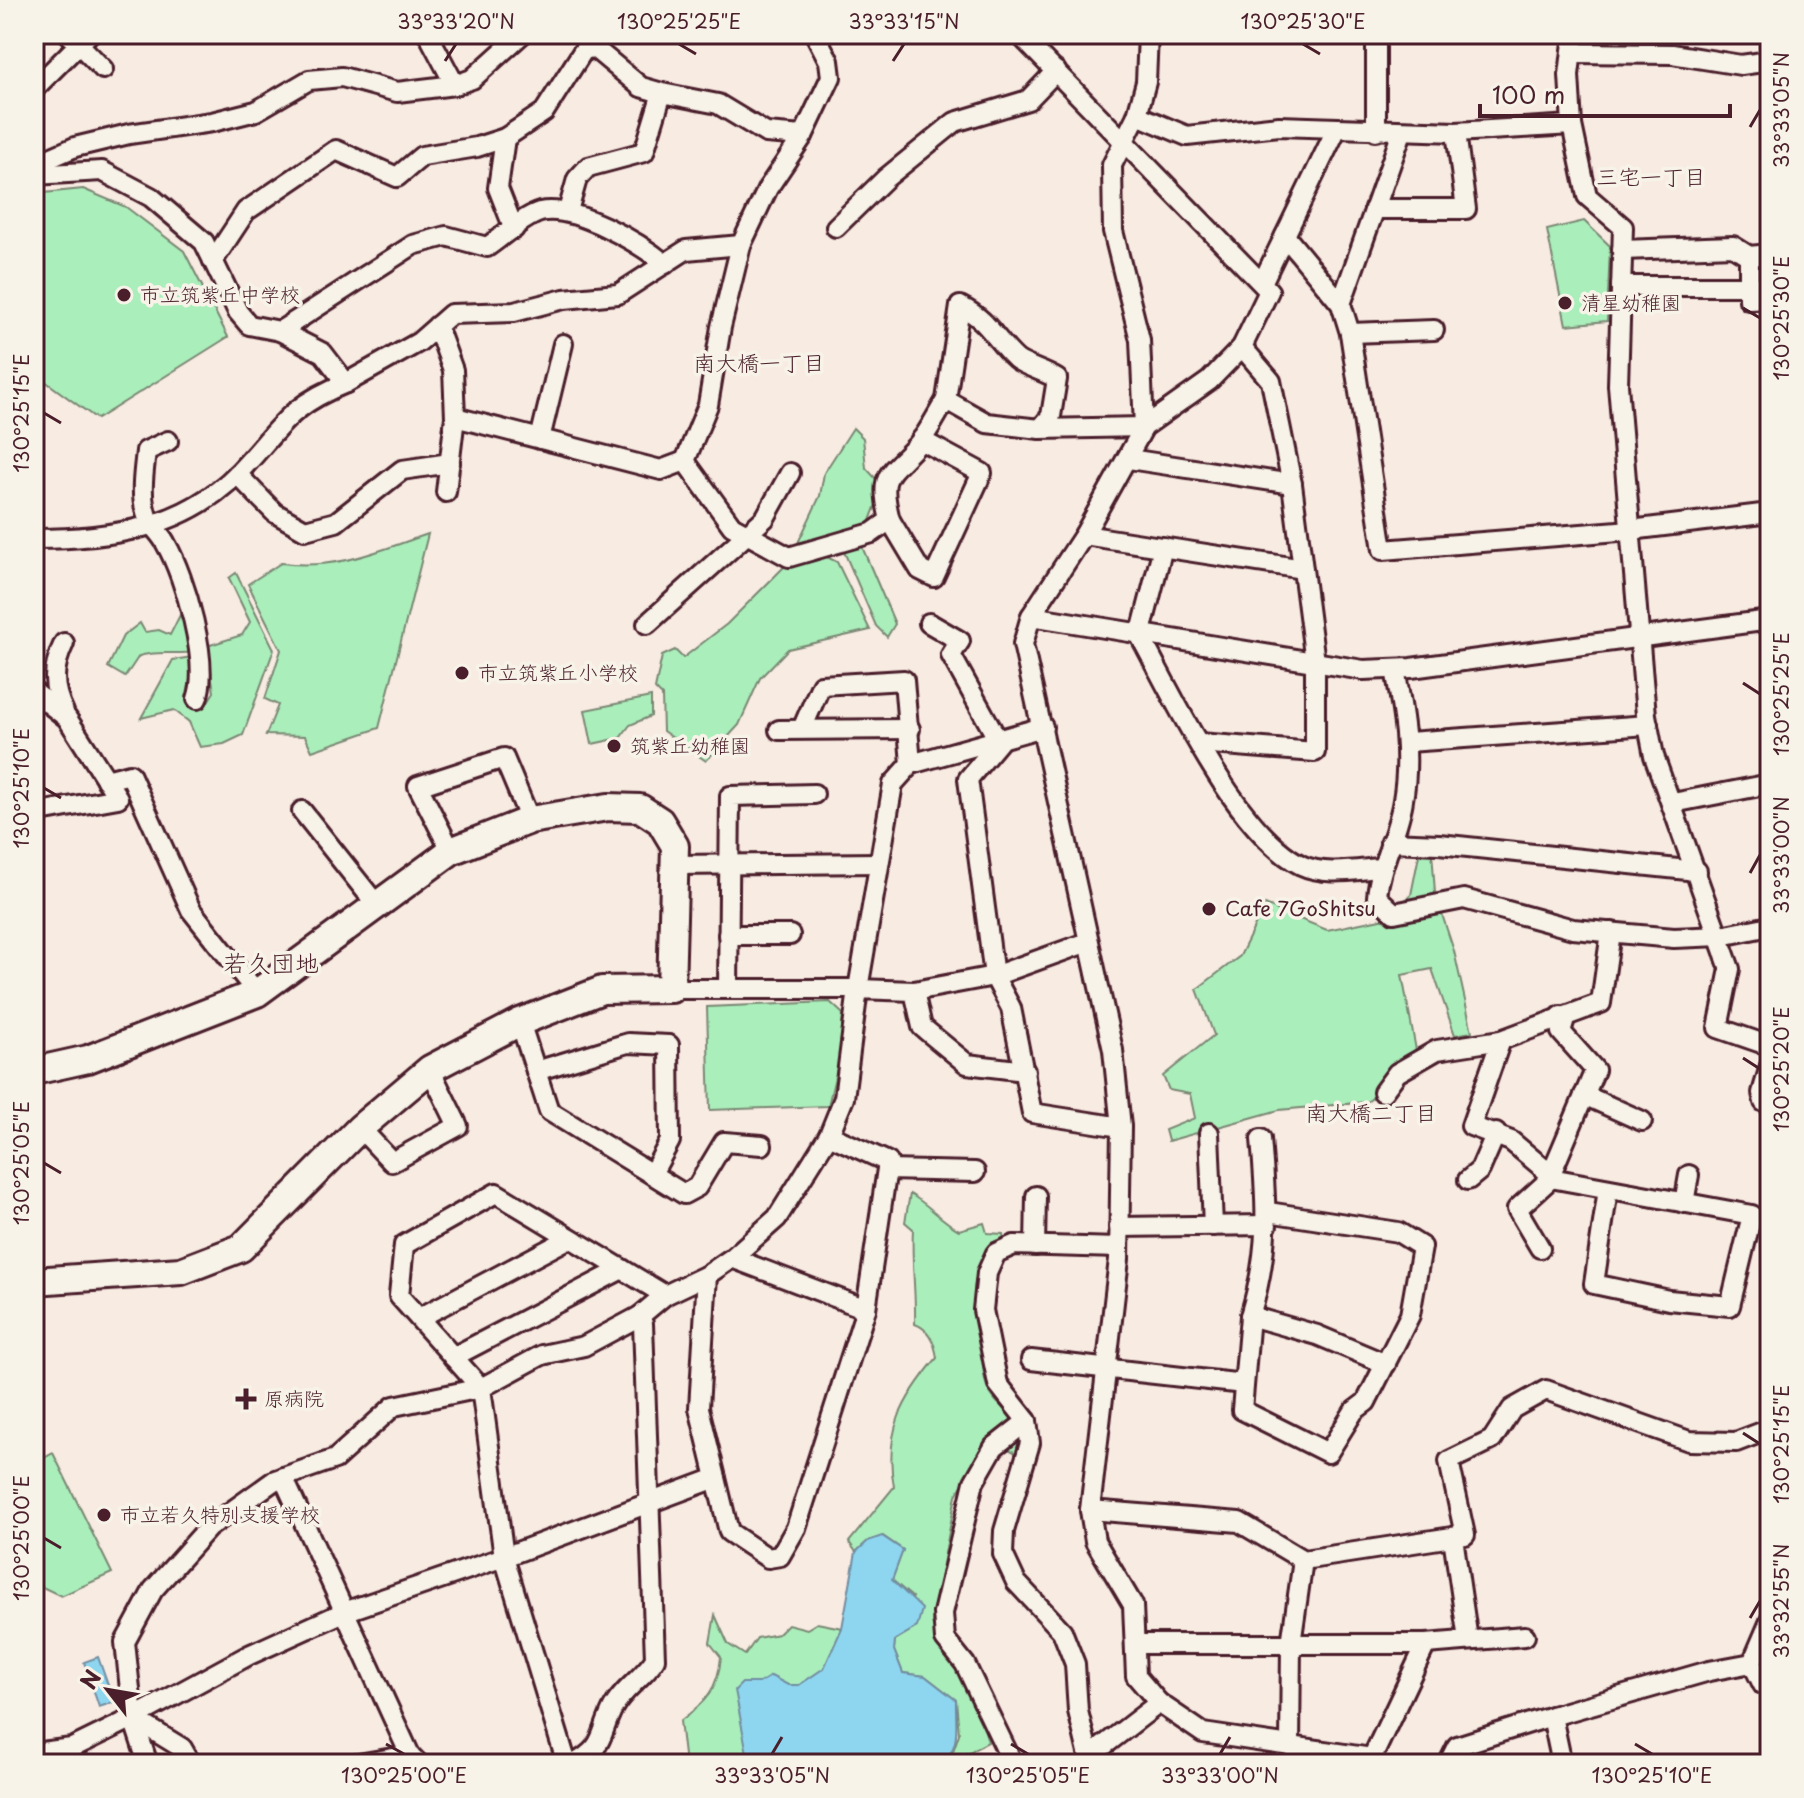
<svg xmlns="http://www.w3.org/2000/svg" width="1804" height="1798" viewBox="0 0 1804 1798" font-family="'Playpen Sans','Klee One',sans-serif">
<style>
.green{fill:#aaefbb;stroke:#7a8773;stroke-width:2}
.water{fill:#8ed6ef;stroke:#738da1;stroke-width:2}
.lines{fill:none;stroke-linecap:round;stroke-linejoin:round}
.street-casing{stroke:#4a1f2b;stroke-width:24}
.secondary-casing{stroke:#4a1f2b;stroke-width:32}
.street{stroke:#f7f3e8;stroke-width:18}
.secondary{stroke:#f7f3e8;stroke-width:26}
.ticks{fill:none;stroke:#4a1f2b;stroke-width:3}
.poi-dot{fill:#4a1f2b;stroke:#f7f3e8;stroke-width:3}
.labels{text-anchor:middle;stroke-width:7;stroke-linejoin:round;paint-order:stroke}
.poi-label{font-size:20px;fill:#4a1f2b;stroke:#f7f3e8;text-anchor:start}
.neighbourhood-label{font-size:22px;fill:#4a1f2b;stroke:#f7f3e8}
.quarter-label{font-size:24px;fill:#4a1f2b;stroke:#f7f3e8}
.neatline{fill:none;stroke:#4a1f2b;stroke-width:3}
.ticks-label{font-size:20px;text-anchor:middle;fill:#4a1f2b}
</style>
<rect width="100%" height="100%" fill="#f8ebe2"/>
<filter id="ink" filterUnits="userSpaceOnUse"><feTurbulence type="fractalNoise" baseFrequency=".0125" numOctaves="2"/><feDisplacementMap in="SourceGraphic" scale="16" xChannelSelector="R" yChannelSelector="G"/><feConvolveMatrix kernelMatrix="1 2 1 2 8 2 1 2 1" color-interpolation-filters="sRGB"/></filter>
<g filter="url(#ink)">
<g class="green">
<path d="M83,189L126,207L184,251L228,337L97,419L34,373V194Z"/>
<path d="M1584,221L1610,246L1607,321L1566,325L1547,230Z"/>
<path d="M853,428L863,438L866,468L878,481L877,502L868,526L797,545L820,496L824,473Z"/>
<path d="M428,534L379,728L312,751L305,736L266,735L278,705L265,699L281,650L248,584L281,563C337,570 375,552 428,534Z"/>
<path d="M860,542L895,624L887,637L876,626L842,547Z"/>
<path d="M823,555L837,562L870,630L788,649L760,678L739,725L706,761L663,731L662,696L655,689L662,656L675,650L683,658L727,624L789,562Z"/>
<path d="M236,573L274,649L243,735L224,744L200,747L189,722L174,710L141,718L173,660L193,657V702L207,703L214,692L207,646L242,635L250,622L229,578Z"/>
<path d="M182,611L194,652C175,655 157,650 139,656L125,677L108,667L123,636L140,623L145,632L159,630L170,635Z"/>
<path d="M651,697V716L630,725L620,738L592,744L585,710Z"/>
<path d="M1432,850L1435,893L1454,951L1472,1032L1455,1035L1432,969L1402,975L1416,1050L1403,1074L1367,1102L1279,1110L1168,1141L1165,1130L1195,1118L1190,1094L1169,1090L1163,1076L1214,1035L1197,989L1240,956L1265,905L1327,930L1385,918L1411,895L1419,855Z"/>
<path d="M830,1002L843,1014L840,1056L828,1106L710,1110L707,1007Z"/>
<path d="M910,1194C929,1205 942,1221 959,1230L984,1223L987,1233L1003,1234L1004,1241C961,1261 976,1313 981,1351C983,1362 983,1377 987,1387C998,1414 1032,1417 1018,1454L990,1439L956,1495L932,1622L981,1717L988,1742L949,1763L959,1734L956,1700L925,1676L903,1673L894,1650L895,1640L916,1627L912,1597L892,1580L903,1550L883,1536L868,1541L856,1552L849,1542L894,1487C884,1432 902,1399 937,1358C935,1344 930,1329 915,1324C916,1291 911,1262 913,1229L905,1222Z"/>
<path d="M53,1453L112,1573L61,1596L34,1583V1464Z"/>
<path d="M715,1615L728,1644L745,1655L757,1638L778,1634L788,1624L807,1629L817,1623L842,1628L905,1764H685L680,1721C706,1702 718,1689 721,1657L710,1643Z"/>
</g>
<g class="water">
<path d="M882,1536L903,1550L892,1580L922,1609L917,1627L895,1640L894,1650L903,1673L925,1676L956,1700C955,1726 962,1744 942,1764H749L735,1690L742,1683H759L771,1676L788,1685H799L824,1668L842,1628L856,1552L868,1541Z"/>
<path d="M98,1657L114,1702L99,1707L84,1662Z"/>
</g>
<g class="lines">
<defs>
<g id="street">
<path d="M69,34L103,69"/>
<path d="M428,34L455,85"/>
<path d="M1019,34L1269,291L1242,347L1209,381L1144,427L1084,535L1031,616L1023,644L1113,1050L1121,1127L1119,1259L1090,1510L1095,1541L1133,1605L1136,1676L1159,1703L1203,1733L1372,1758L1426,1644"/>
<path d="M1574,34L1569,75L1572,125L1587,196L1623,227L1618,385L1646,715L1654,756L1730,969L1718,1028L1770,1046"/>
<path d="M1572,53L1672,54L1741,65L1770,61"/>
<path d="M34,89L89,34"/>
<path d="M1137,115L1187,136L1279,126L1456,132L1572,125"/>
<path d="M1376,131V43"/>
<path d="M505,138L544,112L583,51L593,47L641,87L662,93"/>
<path d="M34,165L75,147L129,134L212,122L256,111L309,80L342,77L397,92L455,85L472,79L522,34"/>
<path d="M34,175L102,171L151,197L204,242L238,312L249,325L280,331L323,353L346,383L419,342L451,314L514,312L564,299L618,294L686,250L741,245L768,188L803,136L831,77L829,61L815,34"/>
<path d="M1374,209H1466L1456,132"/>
<path d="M568,211L577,179L588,167L644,152L662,93L718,104L766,133L803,136"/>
<path d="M836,227L886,178L955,122L1028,100L1056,71"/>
<path d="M1285,236L1341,304L1350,333L1383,550L1631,530L1770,513"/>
<path d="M741,245L721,327L708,405L685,461L732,526L789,557L872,533L890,520C878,472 889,476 918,444C929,432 937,414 946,400L987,423L1040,429L1144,427L1140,340L1113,231L1112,165L1137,115L1146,82L1148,34"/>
<path d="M1622,250L1733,246L1749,256"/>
<path d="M1770,254L1749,256V300L1770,299"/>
<path d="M213,261L246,211L336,150L397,177L422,156L477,147L505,138L498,188L514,229"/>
<path d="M1262,283L1336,130"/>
<path d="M1621,286H1749"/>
<path d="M1341,304L1402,132"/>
<path d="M437,326L453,370L455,417"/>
<path d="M280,331L413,245L446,236L487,247C502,237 523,217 540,212C574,204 640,243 665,264"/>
<path d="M1350,333L1434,330"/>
<path d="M946,400L960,306C990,321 993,338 1016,359C1024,366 1045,371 1057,379L1051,416L1040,429"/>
<path d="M540,439L563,344"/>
<path d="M168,441L146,451C144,471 140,493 146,513C148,524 161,533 166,544C185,577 210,663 197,699"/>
<path d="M1129,459L1292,484"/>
<path d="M237,474L275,513L305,530L336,522L402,470L450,463"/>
<path d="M446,492L455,417L661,470L685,461"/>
<path d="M890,520L920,570L934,577L982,473L921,440"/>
<path d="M1084,535L1303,569"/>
<path d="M34,539C108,539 184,529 239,472C280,429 286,407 346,383"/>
<path d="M1163,547L1140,636C1175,700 1236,832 1301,865C1324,876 1355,870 1380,868"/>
<path d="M1031,616L1363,670L1411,668L1770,620"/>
<path d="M929,623L960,641L951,655L999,742L968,779L994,976L1011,1008L1032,1113L1121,1127"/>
<path d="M647,624L765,518L790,473"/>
<path d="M64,643C52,668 52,687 64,712"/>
<path d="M1395,669C1403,713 1411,755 1403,800C1398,834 1380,862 1377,897L1394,913L1464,899L1573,929L1674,938L1721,936L1770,926"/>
<path d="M34,692L67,718L118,798L34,813"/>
<path d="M802,729L821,685L904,680L911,764"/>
<path d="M779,730L910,729"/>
<path d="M1408,742L1648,725"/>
<path d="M1199,743L1315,752V662L1292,484L1271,381L1242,347"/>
<path d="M106,780L130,774L191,910L257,993"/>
<path d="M1673,803L1770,784"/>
<path d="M302,811L376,904"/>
<path d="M1390,842L1439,844L1697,871"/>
<path d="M451,851L418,786L504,758L530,820"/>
<path d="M674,865L879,863"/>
<path d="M728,935H790"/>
<path d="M671,989H858L893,784L911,764L1043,727"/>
<path d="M728,989L730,796L814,794"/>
<path d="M914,991L922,1027L967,1064L1025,1071"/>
<path d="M520,1022L549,1111L684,1194L697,1187L724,1142L762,1145"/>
<path d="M1501,1040L1471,1126L1511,1141L1556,1179L1752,1215L1730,1306L1669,1300L1594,1284L1608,1189"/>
<path d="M1770,1066L1762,1093L1764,1102L1770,1105"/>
<path d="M536,1071L628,1043L669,1045L670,1141L652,1174"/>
<path d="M1383,1092L1397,1073L1437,1050L1501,1040L1601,1003L1611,932"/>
<path d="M1584,1095L1642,1121"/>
<path d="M360,1128L392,1162L458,1126L430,1069"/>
<path d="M1209,1133L1213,1226"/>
<path d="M829,1135L844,1098L858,989L914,991L994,976L1088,942"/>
<path d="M1261,1139C1267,1207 1270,1250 1250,1316L1317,1335L1386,1364"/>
<path d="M887,1170L975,1172"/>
<path d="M1468,1180L1480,1170L1496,1133"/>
<path d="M1684,1203L1689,1175"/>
<path d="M1119,1227L1267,1225"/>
<path d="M1035,1246L1036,1196"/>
<path d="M1119,1248L1014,1245L996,1253L987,1273L983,1310L998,1384L1027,1421L1030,1443L1004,1531L1003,1554L1016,1582L1062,1631L1075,1664L1078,1711L1089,1757L1159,1703"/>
<path d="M1540,1248L1517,1209L1548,1181L1595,1070L1561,1032L1564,1022L1561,1016"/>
<path d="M707,1275L732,1258L866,1309L888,1162L829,1135L777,1218L732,1258"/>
<path d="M1250,1316L1242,1410L1328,1453L1354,1411L1366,1402L1410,1315L1422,1247L1398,1232L1268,1212"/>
<path d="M419,1318L570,1238"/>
<path d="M453,1357L622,1269"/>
<path d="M1031,1360L1244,1384"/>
<path d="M481,1388L504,1557L344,1612L249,1655L133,1718L125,1642L153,1590L208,1528L275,1480L335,1459L394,1406L481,1388L542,1355L584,1346L640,1316L665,1295L496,1193L404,1245L399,1296L481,1388"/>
<path d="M283,1477L410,1755"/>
<path d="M716,1478L729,1532L768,1558L780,1556L796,1528L866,1309"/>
<path d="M1090,1510L1239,1522L1303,1560L1465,1535L1449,1461L1492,1440L1512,1409L1546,1390L1689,1441L1736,1442L1770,1429"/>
<path d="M1453,1537L1468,1640"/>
<path d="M1136,1644H1426L1525,1636"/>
<path d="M1752,1663L1763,1685H1770"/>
<path d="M133,1718L148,1764"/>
<path d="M1290,1746L1291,1644L1303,1560"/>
<path d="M34,1753L72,1748L133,1718L182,1748L191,1764"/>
<path d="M358,1764L410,1755L419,1764"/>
<path d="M567,1764L504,1557L716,1478L699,1408L707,1275L665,1295"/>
<path d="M574,1764C606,1746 599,1735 613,1708C622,1690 644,1677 655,1659L643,1324L640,1316"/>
<path d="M1013,1764L965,1664L945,1639L943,1613L974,1482L994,1447L1027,1421"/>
<path d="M1448,1764L1457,1746L1552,1716"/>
<path d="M1562,1764L1552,1716L1709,1671L1752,1663L1770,1621"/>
</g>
<path id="secondary" d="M34,1071L88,1059L257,993L451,851L530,820L608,807L640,808L660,821L675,846L671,989L602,990L520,1022L430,1069L360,1128L241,1248L181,1271L34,1281"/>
</defs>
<use href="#street" class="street-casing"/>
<use href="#secondary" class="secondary-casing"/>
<use href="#street" class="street"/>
<use href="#secondary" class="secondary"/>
</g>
</g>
<path class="ticks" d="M679,44L696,54M1303,44L1320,54M445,61L456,44M893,61L904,44M1750,127L1760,110M1743,308L1760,318M44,413L61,423M1743,683L1760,694M44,788L61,798M1750,873L1760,855M1743,1058L1760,1069M44,1163L61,1173M1743,1433L1760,1444M44,1538L61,1548M1750,1618L1760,1601M386,1744L404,1754M1011,1744L1028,1754M1635,1744L1652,1754M772,1754L782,1737M1220,1754L1230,1737"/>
<g class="poi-dot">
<circle cx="124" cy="295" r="8"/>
<circle cx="1565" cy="303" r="8"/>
<circle cx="462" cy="673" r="8"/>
<circle cx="614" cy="746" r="8"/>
<circle cx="1209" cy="909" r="8"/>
<path d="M242 1387h8v8h8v8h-8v8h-8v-8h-8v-8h8z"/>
<circle cx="104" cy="1515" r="8"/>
</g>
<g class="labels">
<g class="poi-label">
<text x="140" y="302">市立筑紫丘中学校</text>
<text x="1581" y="310">清星幼稚園</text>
<text x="478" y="680">市立筑紫丘小学校</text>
<text x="630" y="753">筑紫丘幼稚園</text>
<text x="1225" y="916">Cafe 7GoShitsu</text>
<text x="264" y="1406">原病院</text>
<text x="120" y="1522">市立若久特別支援学校</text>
</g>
<g class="neighbourhood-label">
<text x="1651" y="185">三宅一丁目</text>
<text x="759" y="371">南大橋一丁目</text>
<text x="1371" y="1121">南大橋二丁目</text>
</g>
<g class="quarter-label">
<text x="271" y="972">若久団地</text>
</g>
</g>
<rect width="1804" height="1798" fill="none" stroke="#f7f3e8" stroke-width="88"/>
<g transform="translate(108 1690) rotate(301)" stroke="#f7f3e8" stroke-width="6" paint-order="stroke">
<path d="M0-6L14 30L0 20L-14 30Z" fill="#4a1f2b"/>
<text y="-12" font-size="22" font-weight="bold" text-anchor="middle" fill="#4a1f2b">N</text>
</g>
<path d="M1480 104v12h250v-12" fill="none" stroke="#4a1f2b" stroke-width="4"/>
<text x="1492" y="104" font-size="24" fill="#4a1f2b" stroke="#f7f3e8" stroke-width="6" paint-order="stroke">100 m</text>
<rect x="44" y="44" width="1716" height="1710" class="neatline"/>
<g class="ticks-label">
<text x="456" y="29">33°33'20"N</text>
<text x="679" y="29">130°25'25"E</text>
<text x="904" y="29">33°33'15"N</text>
<text x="1303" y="29">130°25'30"E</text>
<text transform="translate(1782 110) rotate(-90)" y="7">33°33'05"N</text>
<text transform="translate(1782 318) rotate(-90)" y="7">130°25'30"E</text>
<text transform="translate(22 413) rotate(-90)" y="7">130°25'15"E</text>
<text transform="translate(1782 694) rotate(-90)" y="7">130°25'25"E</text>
<text transform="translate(22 788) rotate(-90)" y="7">130°25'10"E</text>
<text transform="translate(1782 855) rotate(-90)" y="7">33°33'00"N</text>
<text transform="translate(1782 1069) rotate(-90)" y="7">130°25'20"E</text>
<text transform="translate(22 1163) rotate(-90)" y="7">130°25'05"E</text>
<text transform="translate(1782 1444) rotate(-90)" y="7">130°25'15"E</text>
<text transform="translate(22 1538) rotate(-90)" y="7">130°25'00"E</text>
<text transform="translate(1782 1601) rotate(-90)" y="7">33°32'55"N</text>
<text x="404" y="1783">130°25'00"E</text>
<text x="772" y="1783">33°33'05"N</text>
<text x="1028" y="1783">130°25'05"E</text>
<text x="1220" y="1783">33°33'00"N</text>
<text x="1652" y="1783">130°25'10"E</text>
</g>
</svg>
